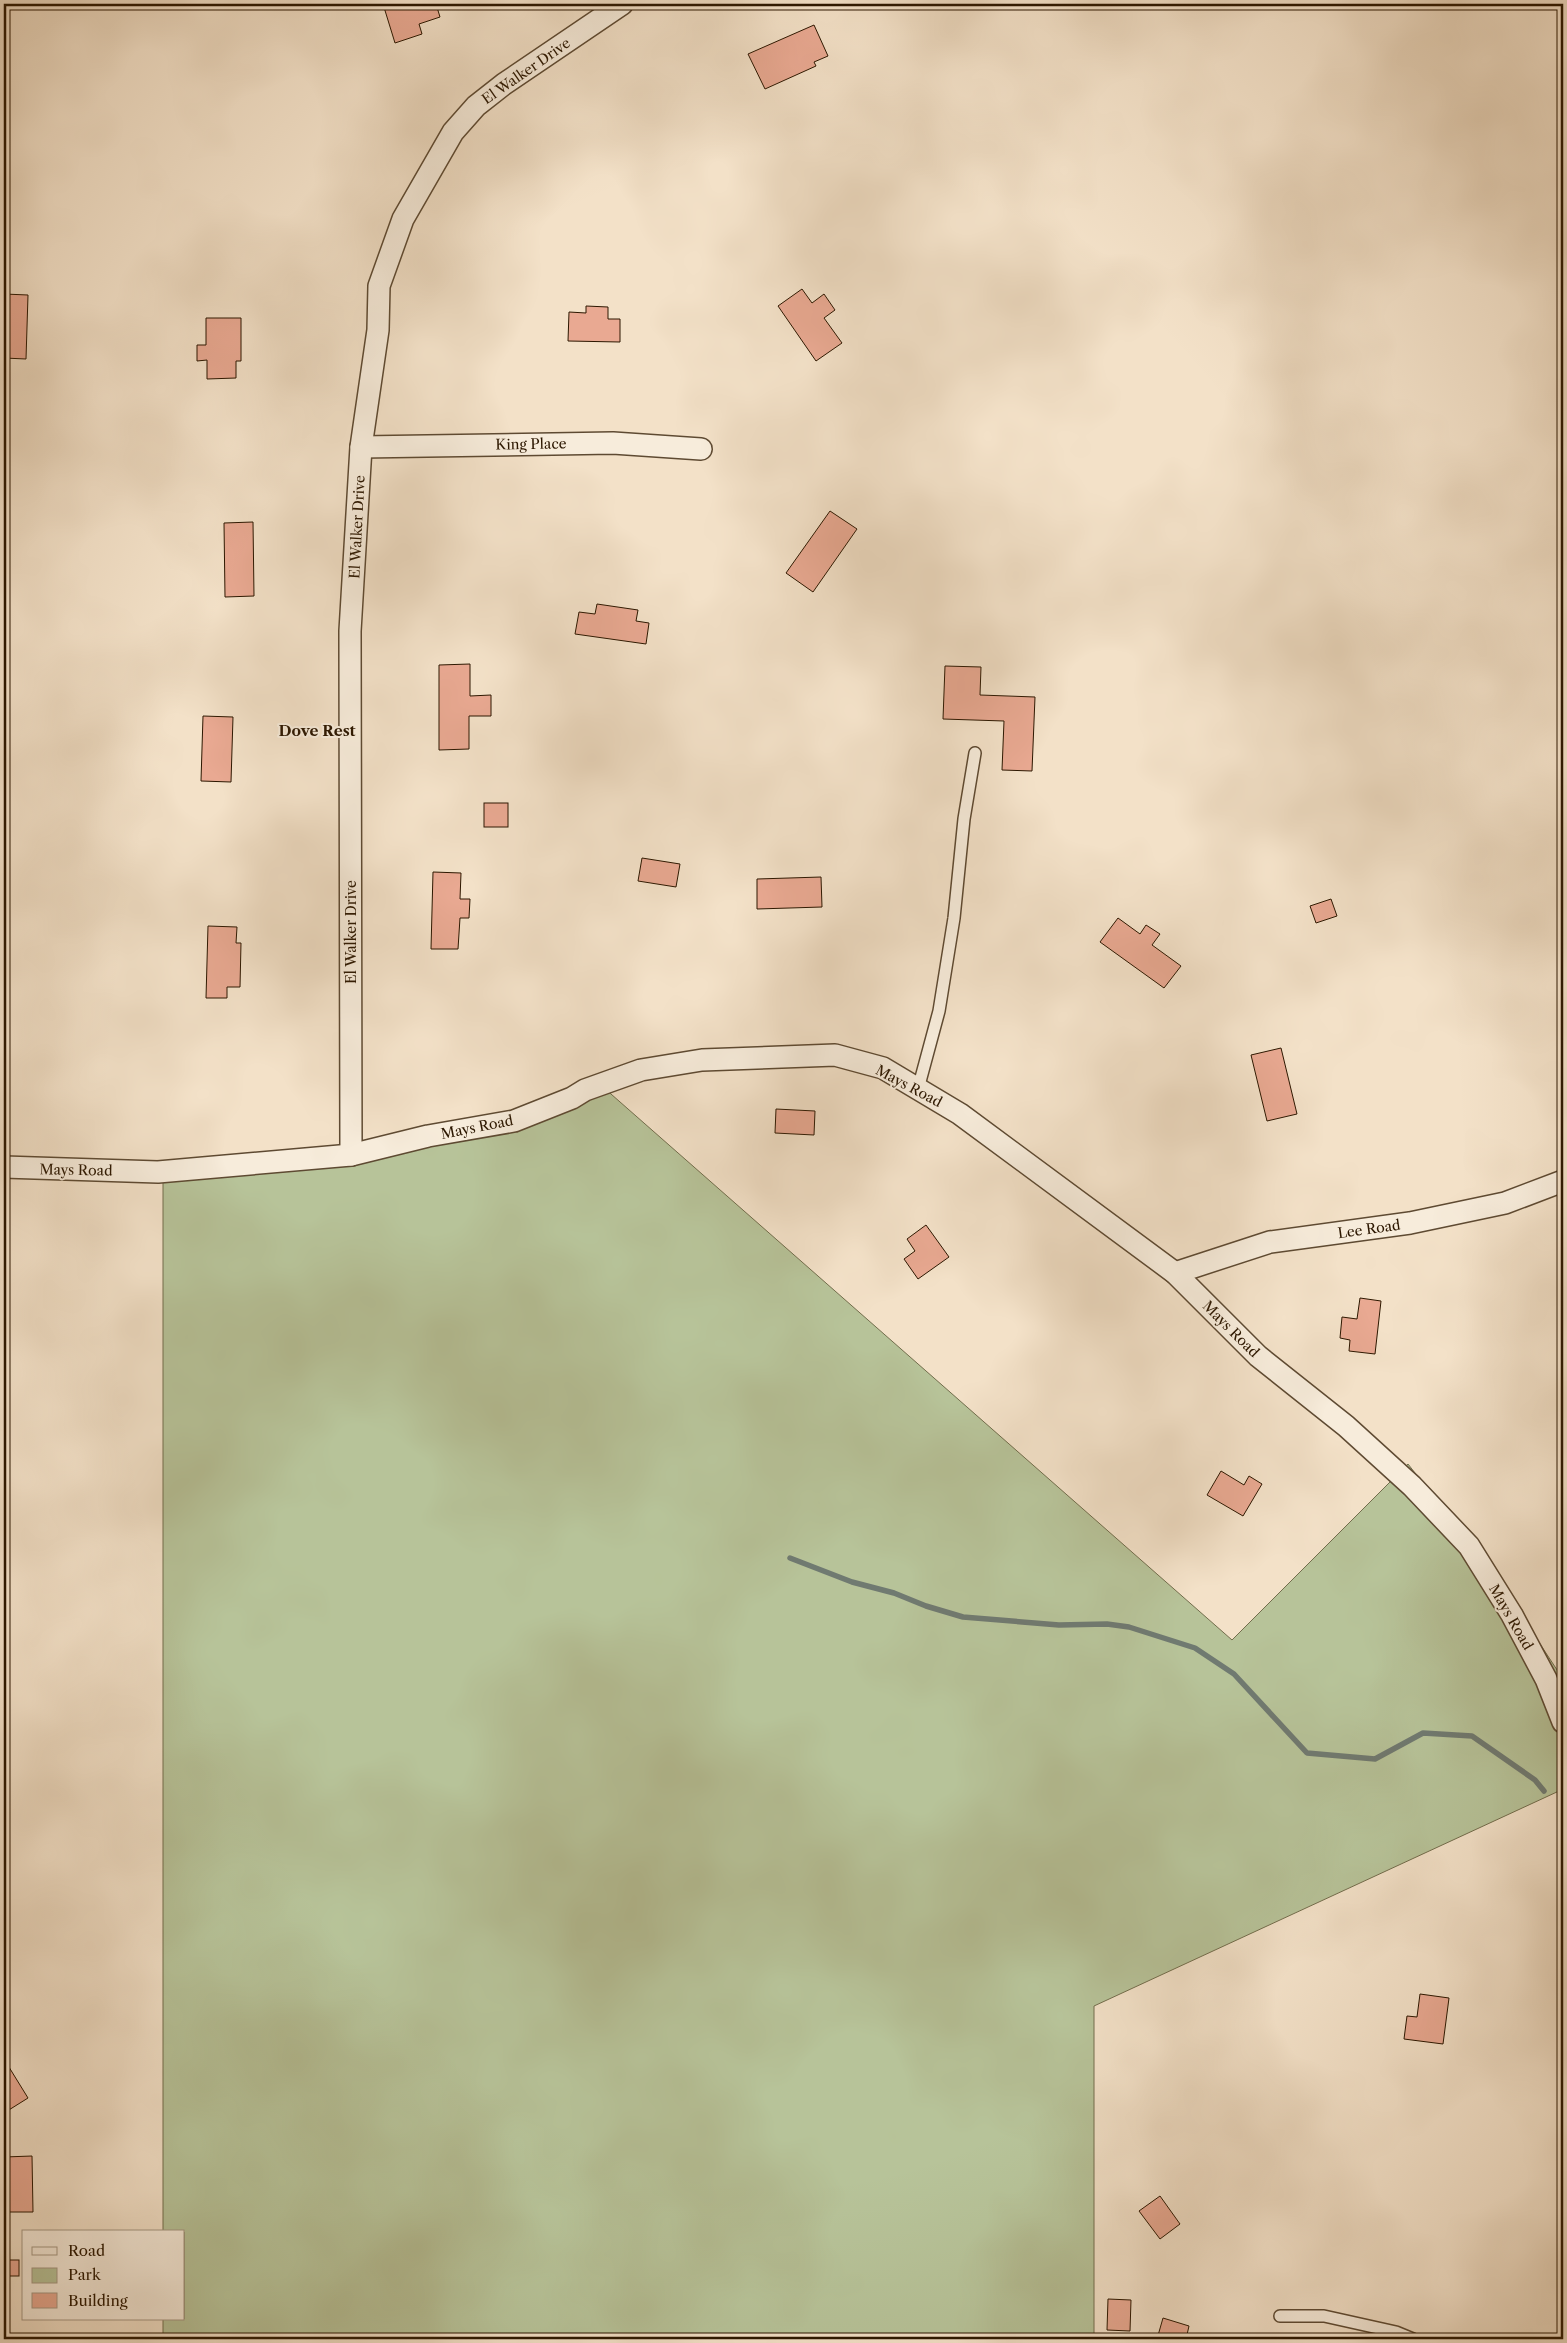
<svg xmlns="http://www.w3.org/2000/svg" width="1567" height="2343" viewBox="0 0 1567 2343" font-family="'Libre Caslon Text',serif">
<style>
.green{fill:#b7c399;stroke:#726d4c}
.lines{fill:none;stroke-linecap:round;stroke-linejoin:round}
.stream{stroke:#707a71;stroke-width:5.5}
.building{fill:#e9a992;stroke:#2c1700}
.lane-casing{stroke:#5e4a32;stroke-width:14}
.street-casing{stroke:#5e4a32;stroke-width:24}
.lane{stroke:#f7ecdb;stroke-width:11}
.street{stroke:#f7ecdb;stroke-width:21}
.labels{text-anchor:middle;stroke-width:4;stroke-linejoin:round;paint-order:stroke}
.street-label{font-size:14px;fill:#2c1700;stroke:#f7ecdb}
.neighbourhood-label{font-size:15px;font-weight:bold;fill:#2c1700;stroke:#f7ecdb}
</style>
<rect width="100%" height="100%" fill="#f3e1c8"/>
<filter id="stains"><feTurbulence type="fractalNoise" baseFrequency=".004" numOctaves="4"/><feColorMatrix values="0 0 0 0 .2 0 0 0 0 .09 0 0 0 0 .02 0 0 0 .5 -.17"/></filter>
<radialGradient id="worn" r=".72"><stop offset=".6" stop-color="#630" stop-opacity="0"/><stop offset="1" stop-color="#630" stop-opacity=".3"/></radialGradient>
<path class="green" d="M603,1087L1232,1640L1408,1464L1496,1577L1563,1679V1753L1559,1791L1094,2006V2339H163V2319H184V2232H163V1162L452,1137Z"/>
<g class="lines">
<path class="stream" d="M790,1558L852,1582L894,1593L926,1606L963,1617L1059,1625L1107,1624L1129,1627L1195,1648L1234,1674L1307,1753L1375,1759L1423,1733L1472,1736L1535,1780L1544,1791"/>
</g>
<g class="building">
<path d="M383,4H436L440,17L419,24L422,34L395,43Z"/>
<path d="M814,25L828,56L814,62L816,66L765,89L748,54Z"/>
<path d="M802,289L812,303L824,294L835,310L824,318L842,343L816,361L778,306Z"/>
<path d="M4,294L28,295L26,359L4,358Z"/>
<path d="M586,306L608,307V319H620V342L568,341L569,312L586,313Z"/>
<path d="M206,318H241V361H236V378L207,379V360L197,361V345H206Z"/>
<path d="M830,511L857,529L813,592L786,573Z"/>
<path d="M253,522L254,596L225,597L224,523Z"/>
<path d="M597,604L638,610L636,621L649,623L646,644L575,634L579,612L595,614Z"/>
<path d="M470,664V696L491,695V716H469V749L439,750V665Z"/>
<path d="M945,666L981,667L980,695L1035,697L1032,771L1002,770L1004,721L943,719Z"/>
<path d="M203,716L233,717L231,782L201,781Z"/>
<rect x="484" y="803" width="24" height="24"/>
<path d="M642,858L680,864L676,887L638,881Z"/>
<path d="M433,872L461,873L460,899H470L469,918H460L458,949H431Z"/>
<path d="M821,877L822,907L757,909V879Z"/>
<path d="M1331,899L1337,916L1316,923L1310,906Z"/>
<path d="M1118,918L1140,934L1146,925L1160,934L1152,945L1181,966L1164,988L1100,942Z"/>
<path d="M208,926L237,927L236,943H241L240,987H227V998H206Z"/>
<path d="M1281,1048L1297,1114L1267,1121L1251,1055Z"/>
<path d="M776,1109L815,1111L814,1135L775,1133Z"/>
<path d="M926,1225L949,1257L918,1279L904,1259L915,1251L907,1239Z"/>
<path d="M1360,1298L1381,1301L1375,1354L1349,1351L1350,1340L1340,1338L1342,1317L1357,1319Z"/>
<path d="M1221,1471L1244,1485L1249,1476L1262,1484L1243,1516L1207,1495Z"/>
<path d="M1420,1994L1449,1998L1443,2044L1404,2039L1407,2016L1417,2017Z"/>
<path d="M4,2059L28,2098L4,2113Z"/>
<path d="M32,2156L33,2212H5L4,2157Z"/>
<path d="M1160,2196L1180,2224L1160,2239L1139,2211Z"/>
<rect x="4" y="2260" width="15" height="16"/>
<path d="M1108,2299L1131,2300L1130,2331L1107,2330Z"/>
<path d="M1163,2318L1189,2326L1186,2339H1157Z"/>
</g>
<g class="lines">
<defs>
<g id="lane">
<path d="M918,1089L939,1011L954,918L964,819L975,753"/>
<path d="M1280,2316H1324L1396,2332L1413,2339"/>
</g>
<g id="street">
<path d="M361,447L613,443L701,449"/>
<path d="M351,1155L350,631L361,447L378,330L379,286L403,219L453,132L476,106L504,84L622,4"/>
<path d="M4,1167L158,1172L351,1155L428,1136L514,1121L572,1098L585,1090L641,1070L702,1060L835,1055L883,1068L960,1114L1175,1273L1258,1356L1346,1426L1412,1486L1469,1546L1512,1615L1546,1679L1563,1722"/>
<path d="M1175,1273L1270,1242L1410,1223L1505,1203L1563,1181"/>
</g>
</defs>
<use href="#lane" class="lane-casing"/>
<use href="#street" class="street-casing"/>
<use href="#lane" class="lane"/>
<use href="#street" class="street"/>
</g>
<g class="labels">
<g class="street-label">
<text transform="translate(526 71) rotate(-35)" y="5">El Walker Drive</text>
<text transform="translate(531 444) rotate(-1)" y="5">King Place</text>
<text transform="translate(357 527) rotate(-87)" y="5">El Walker Drive</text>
<text transform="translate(351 932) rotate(-90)" y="5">El Walker Drive</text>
<text transform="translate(909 1086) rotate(28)" y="5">Mays Road</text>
<text transform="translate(477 1127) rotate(-11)" y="5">Mays Road</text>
<text transform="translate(76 1170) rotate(1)" y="5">Mays Road</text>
<text transform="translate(1369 1229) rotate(-8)" y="5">Lee Road</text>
<text transform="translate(1231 1329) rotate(45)" y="5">Mays Road</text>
<text transform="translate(1511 1617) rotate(60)" y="5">Mays Road</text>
</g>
<g class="neighbourhood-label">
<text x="317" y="736">Dove Rest</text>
</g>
</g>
<rect width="1567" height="2343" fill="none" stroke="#f3e1c8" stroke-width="20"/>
<rect x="5" y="5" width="1557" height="2333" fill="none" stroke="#2c1700" stroke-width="2.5"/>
<rect x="10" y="10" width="1547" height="2323" fill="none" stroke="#2c1700"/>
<rect x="22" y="2230" width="162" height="90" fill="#f7ecdb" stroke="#a69783"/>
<rect x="32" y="2247" width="25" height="8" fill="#f7ecdb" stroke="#a69783"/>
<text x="68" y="2256" font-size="15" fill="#2c1700">Road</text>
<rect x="32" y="2268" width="25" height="15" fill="#b7c399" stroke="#a69783"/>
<text x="68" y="2280" font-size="15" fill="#2c1700">Park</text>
<rect x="32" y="2293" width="25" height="15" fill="#e9a992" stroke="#a69783"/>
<text x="68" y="2306" font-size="15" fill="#2c1700">Building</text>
<rect width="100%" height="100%" filter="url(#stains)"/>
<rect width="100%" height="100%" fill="url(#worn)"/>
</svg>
